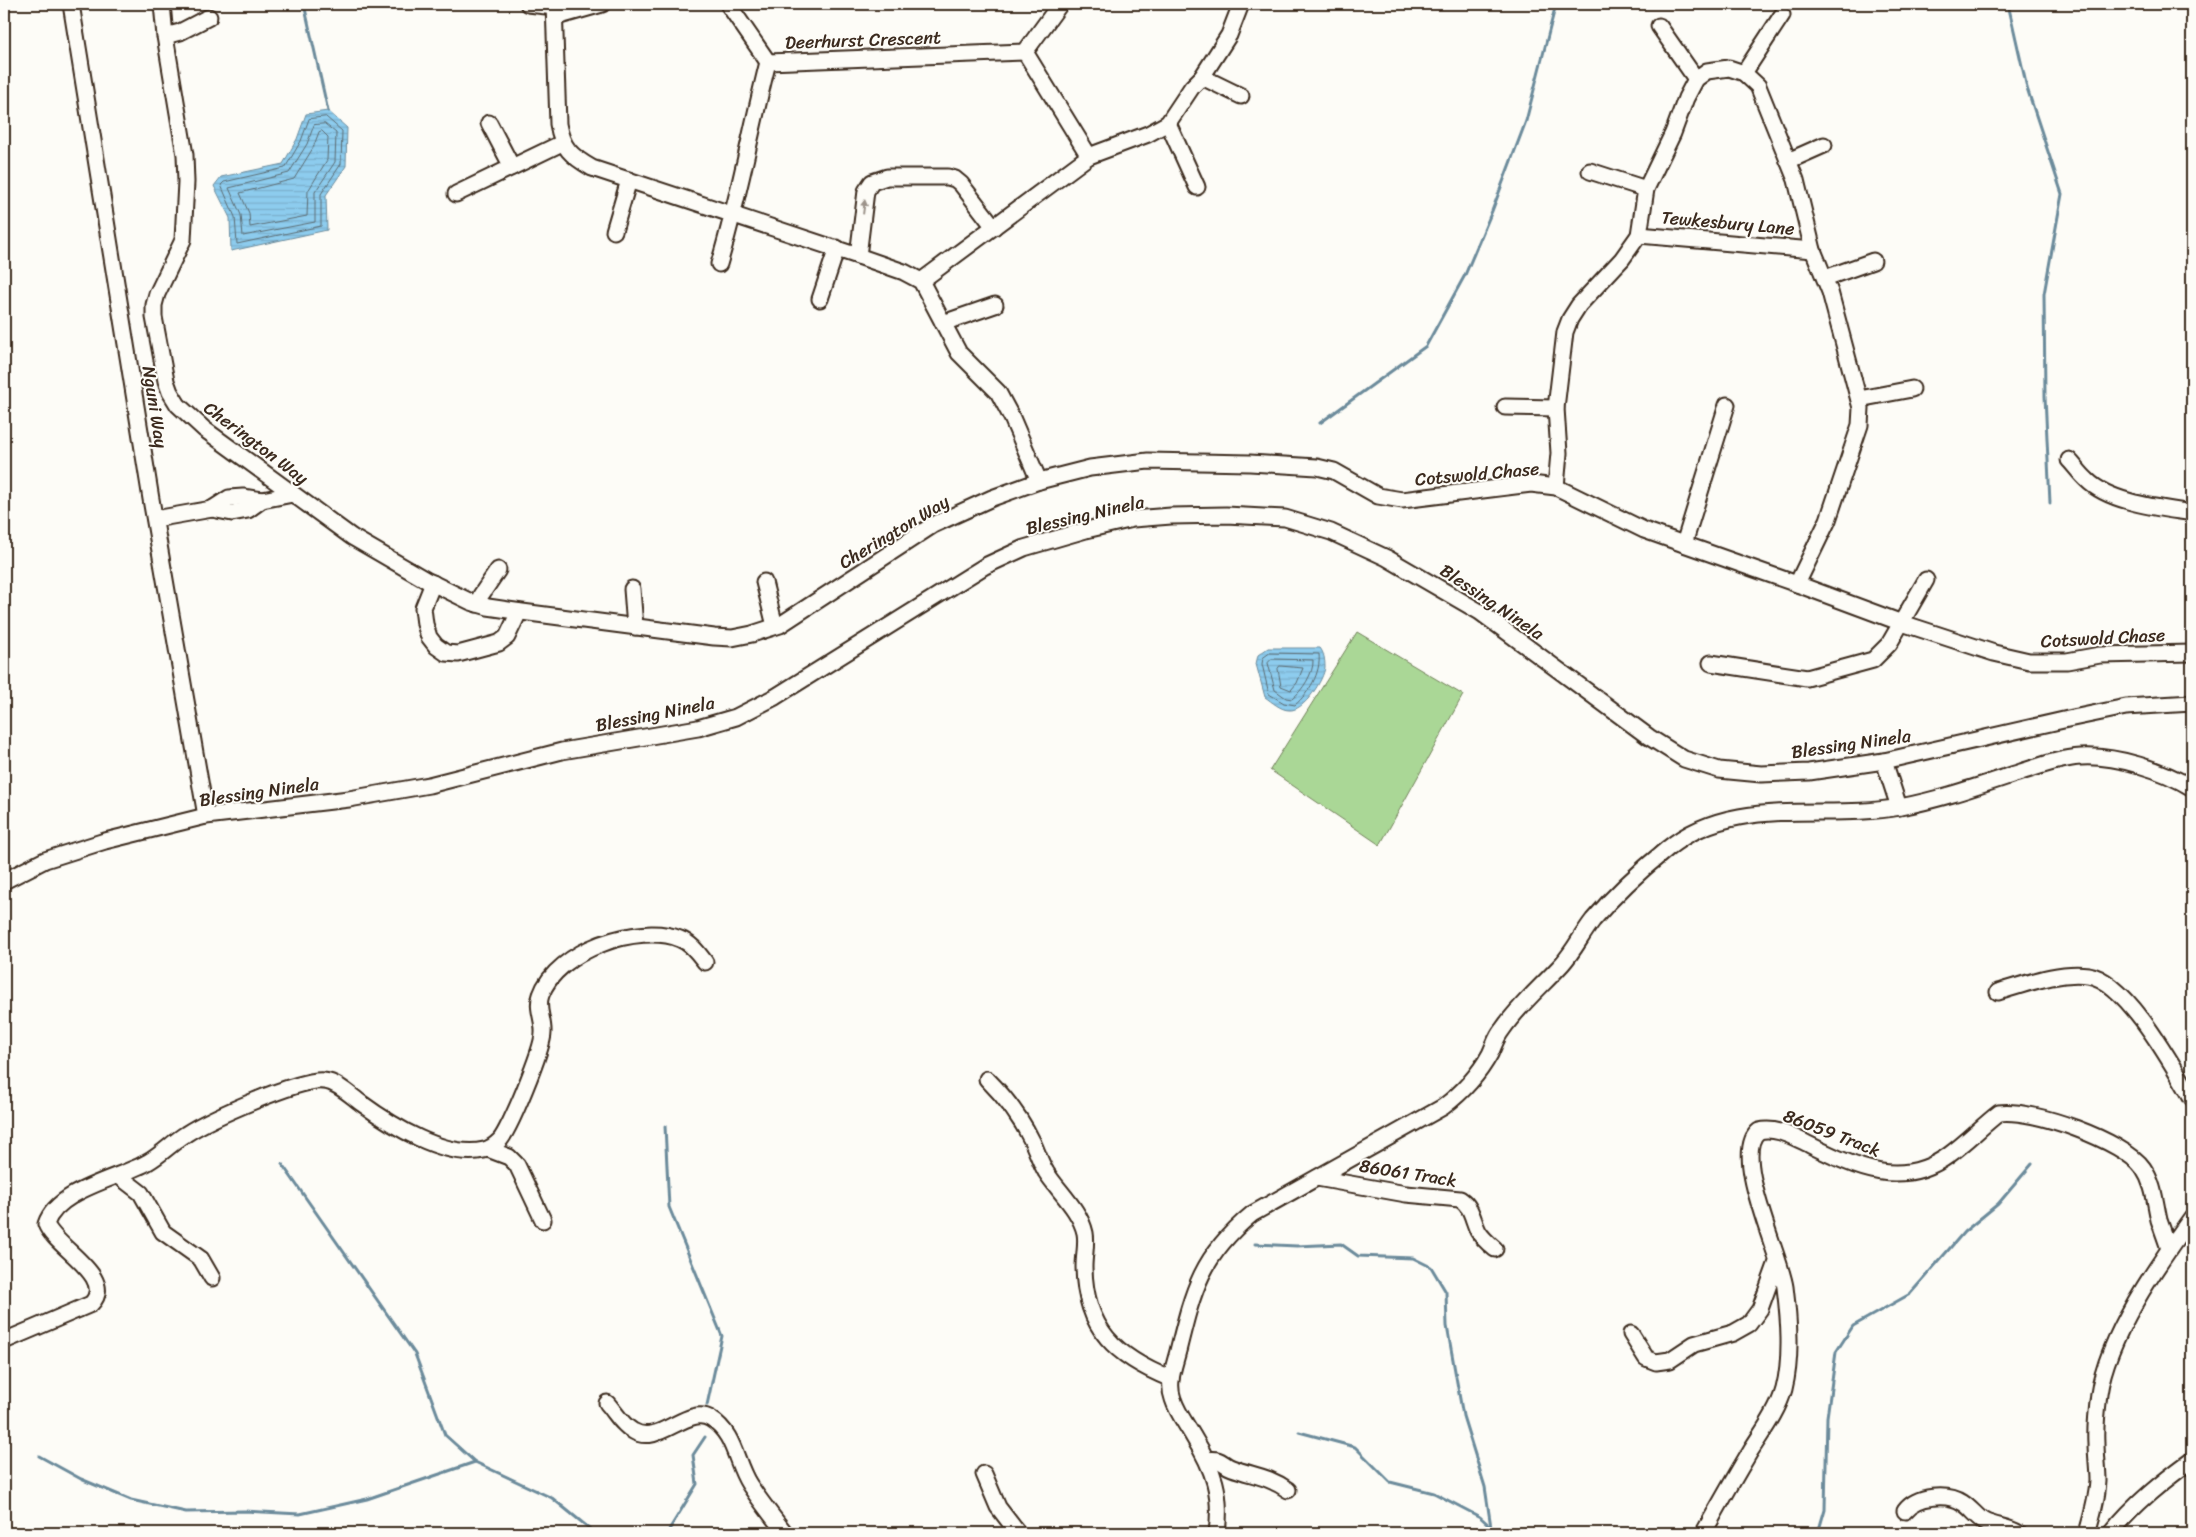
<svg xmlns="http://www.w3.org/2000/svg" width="2196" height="1537" viewBox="0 0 2196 1537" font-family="Sriracha,sans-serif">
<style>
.grass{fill:#aad796;stroke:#72805a}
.water{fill:url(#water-rules);stroke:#6c8b9b}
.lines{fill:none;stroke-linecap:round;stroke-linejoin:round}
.shore{stroke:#5c6b71;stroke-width:1}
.stream{stroke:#6c8b9b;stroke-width:3}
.minor-casing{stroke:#3b2a1e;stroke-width:19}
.minor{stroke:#fdfcf7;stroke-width:15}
.oneway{fill:#9c938a}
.labels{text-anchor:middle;stroke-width:4;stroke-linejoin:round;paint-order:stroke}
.street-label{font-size:18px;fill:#3b2a1e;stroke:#fdfcf7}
</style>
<defs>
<pattern id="water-rules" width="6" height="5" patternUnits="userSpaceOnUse" patternTransform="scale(1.25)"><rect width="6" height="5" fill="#8dccee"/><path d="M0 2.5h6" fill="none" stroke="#7bafcc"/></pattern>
</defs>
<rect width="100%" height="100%" fill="#fdfcf7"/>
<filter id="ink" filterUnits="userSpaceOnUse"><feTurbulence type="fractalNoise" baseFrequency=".02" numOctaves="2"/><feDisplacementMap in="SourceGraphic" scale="10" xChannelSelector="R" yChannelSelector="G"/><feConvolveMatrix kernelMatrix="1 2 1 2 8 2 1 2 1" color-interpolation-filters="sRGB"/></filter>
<g filter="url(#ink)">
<path class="grass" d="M1357,632L1463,695L1380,845L1270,770Z"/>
<g class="water">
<path d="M328,111L347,128L346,166L326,195L327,230L231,251L230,218L214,186L221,177L283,164L297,139L306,114Z"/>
<path d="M1268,648H1320C1324,653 1325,660 1325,667C1324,679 1304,712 1289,710C1281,710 1272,702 1265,697L1256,664L1258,655Z"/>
</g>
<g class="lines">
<g class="shore">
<path d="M326,117L342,131L341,164L321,194V226L237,244L235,217L221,185L224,182L285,168L301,141L309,119Z"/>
<path d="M325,124L336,133L335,162L315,192V222L243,236L241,215L229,188L289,173L307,144L314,125Z"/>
<path d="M322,131L328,137L327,160L308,191L307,216L250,227L249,213L240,193L294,179L313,148L319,132Z"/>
<path d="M1270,653L1319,654C1321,673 1309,693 1295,705L1284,703L1269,694L1262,664L1263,658Z"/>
<path d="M1272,659L1313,660C1314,673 1302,691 1292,699L1286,698L1275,690L1268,663Z"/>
<path d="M1280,666L1303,668L1297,683L1291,690L1281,686L1278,669Z"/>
</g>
<g class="stream">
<path d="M304,4L328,111"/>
<path d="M2008,4L2027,88L2062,194L2044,294L2045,396L2050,503"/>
<path d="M1320,423L1426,346L1465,275L1492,211L1526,121L1556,4"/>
<path d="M665,1126L669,1207L722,1336L707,1405"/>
<path d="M282,1164L415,1354L445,1435L475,1462L552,1498L595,1533"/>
<path d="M1255,1244L1297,1246L1341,1244L1358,1256L1413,1258L1431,1267L1446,1292L1447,1326L1463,1416L1485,1487L1491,1527"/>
<path d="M1299,1432L1355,1447L1390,1482L1434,1493L1480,1517L1498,1533"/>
<path d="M39,1456L81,1479L131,1500L186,1512L245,1511L300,1514L367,1499L475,1462"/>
<path d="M667,1533L697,1484L693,1455L705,1437"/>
<path d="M1818,1533L1825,1509L1827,1417L1836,1352L1853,1326L1910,1294L1964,1232L1998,1204L2032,1164"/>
</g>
<defs>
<g id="minor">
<path d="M71,4L151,499L206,816"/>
<path d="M162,4L165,36L185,155L186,182L183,240L157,294L154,305V317L166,381L170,392L178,405L204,429L352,537L426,580L471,602L488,607L522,612L714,637L732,638L752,634L780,625L933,525L992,498L1039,481L1090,468L1148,461L1250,463L1317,467L1334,471L1378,496L1402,500L1531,484L1556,487L1644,530L1797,584L1902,623L1994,653L2029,661H2067L2100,655L2192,653"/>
<path d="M528,4L555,7"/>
<path d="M554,4L558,124C562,148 571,156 592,168L858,256L904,272L921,281L959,353L998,392L1012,418L1039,481"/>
<path d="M728,4L768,62"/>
<path d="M556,17L602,4"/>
<path d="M1659,26L1696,79"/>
<path d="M165,36L180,32L209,17"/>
<path d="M1025,52L1089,156"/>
<path d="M768,62L1025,52L1060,4"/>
<path d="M1744,73L1782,15"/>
<path d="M1202,77L1241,96"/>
<path d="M489,123L512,167"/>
<path d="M1168,123L1197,187"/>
<path d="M1788,161L1824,145"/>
<path d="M1590,171L1646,189"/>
<path d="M456,194L562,143"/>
<path d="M614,231L629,180"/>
<path d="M1639,235L1813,250"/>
<path d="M858,256L866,191L872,182L887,177H948L955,179L961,184L994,227"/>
<path d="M719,264C739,198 751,129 768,62"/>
<path d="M1825,278L1873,261"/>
<path d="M921,281L1089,156L1148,134L1168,123L1192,87L1202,77L1229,35L1241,4"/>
<path d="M820,299L837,248"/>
<path d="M943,323L995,305"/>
<path d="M1859,399L1912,389"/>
<path d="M1505,407L1556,408"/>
<path d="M2069,460C2075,466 2080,474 2087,480C2110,503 2161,508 2192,513"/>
<path d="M1556,487L1559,453L1556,408L1565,332L1570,319L1579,305L1622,259L1639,235L1646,189L1673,133L1686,98L1696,79L1707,71L1729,68L1744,73L1758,86L1796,180L1813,250L1830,292L1861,408L1860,425L1828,520L1797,584"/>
<path d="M212,509L229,498L243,497L262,500L293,494"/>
<path d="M155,519L212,509L232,513L248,510L262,500"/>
<path d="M1684,544L1727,405"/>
<path d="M764,582L775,626"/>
<path d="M433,583L423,608L425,624L429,637L436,646L446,653L458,654L499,643L507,637L519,612"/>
<path d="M632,589L635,627"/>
<path d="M477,604L481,595L498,570"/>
<path d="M1711,663L1807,678L1873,660L1889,644L1926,580"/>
<path d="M1884,761L1899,807"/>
<path d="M4,881L45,860L105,841L206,816L349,799L429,785L562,751L698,728L736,717L775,697L985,566L1024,548L1086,530L1133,519L1171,516L1226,515L1285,518L1331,532L1387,558L1480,612L1649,737L1684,759L1719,770L1761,774L1809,772L1884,761L2068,719L2126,707L2192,703"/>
<path d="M1998,992C2026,984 2058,971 2088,975C2126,980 2173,1066 2192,1098"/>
<path d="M987,1079C1005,1097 1021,1118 1032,1141C1037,1151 1040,1162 1046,1172C1058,1191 1080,1210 1085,1233C1087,1244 1084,1255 1084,1267C1085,1329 1116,1357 1171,1379"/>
<path d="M488,1149L509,1157L517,1165L543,1220"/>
<path d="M119,1176L141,1193L163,1232L201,1259L212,1278"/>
<path d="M1317,1178L1406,1194L1460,1199C1472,1207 1472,1218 1478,1231C1482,1238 1489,1244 1495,1249"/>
<path d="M1631,1334L1646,1358L1656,1362L1670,1360L1694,1344L1733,1333L1749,1324L1760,1309L1777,1262"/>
<path d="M4,1341L91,1304C117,1277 55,1248 46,1224C58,1189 118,1179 148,1162C162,1154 173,1142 186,1134C209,1119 300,1078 324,1081C337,1082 350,1095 361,1103C391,1125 445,1159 484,1150C489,1149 495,1145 499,1141C509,1132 543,1048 543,1033C544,1020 536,1008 541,995C556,951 639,922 680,939C691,943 698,953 705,962"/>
<path d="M607,1403C615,1412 622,1425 633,1431C659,1447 688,1404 711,1419C735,1434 735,1462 749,1484C760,1501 773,1517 785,1533"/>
<path d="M1207,1460C1223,1458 1221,1464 1232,1468C1254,1476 1268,1476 1288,1490"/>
<path d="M984,1474L998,1507L1018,1533"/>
<path d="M1905,1511C1917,1495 1948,1493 1963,1503C1971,1508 1977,1517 1984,1521C1996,1527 2007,1526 2018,1533"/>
<path d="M1704,1532C1719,1505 1735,1477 1751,1450C1763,1431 1778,1411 1784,1389C1792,1357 1789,1320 1785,1287C1781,1256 1730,1153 1759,1131C1776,1127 1791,1136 1806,1143C1853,1166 1900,1191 1949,1155C1967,1142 1982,1126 1999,1113C2032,1108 2124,1141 2143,1168C2154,1184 2155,1202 2159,1220C2162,1229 2166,1239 2169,1249"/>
<path d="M1217,1533C1222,1493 1214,1470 1193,1436C1186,1424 1177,1412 1173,1399C1167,1383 1174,1367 1178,1351C1193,1290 1201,1256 1252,1214L1443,1107C1463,1092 1478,1076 1490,1054C1494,1046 1496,1037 1502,1030C1519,1005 1542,986 1562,964C1574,951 1582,934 1593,920C1615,894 1641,870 1667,849C1733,794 1823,821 1900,807C1942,799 1981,785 2021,772C2040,766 2061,758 2081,757C2116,755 2163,770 2192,788"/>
<path d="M2087,1533C2092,1516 2097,1499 2098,1481C2098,1469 2096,1456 2096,1443C2095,1427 2097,1410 2099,1394C2107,1336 2158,1264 2192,1217"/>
<path d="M2111,1533C2134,1504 2162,1482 2192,1460"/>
</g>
</defs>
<use href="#minor" class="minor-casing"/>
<use href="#minor" class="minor"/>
</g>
<defs><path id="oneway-solid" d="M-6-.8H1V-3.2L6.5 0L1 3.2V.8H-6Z" transform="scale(1.25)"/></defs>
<use class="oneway" href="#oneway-solid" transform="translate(864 207) rotate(-83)"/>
</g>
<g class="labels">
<g class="street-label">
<text transform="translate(863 40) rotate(-2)" y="6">Deerhurst Crescent</text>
<text transform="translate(1728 223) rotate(5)" y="6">Tewkesbury Lane</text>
<text transform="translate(155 407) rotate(81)" y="6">Nguni Way</text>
<text transform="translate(256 443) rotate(37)" y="6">Cherington Way</text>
<text transform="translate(1477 474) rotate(-5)" y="6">Cotswold Chase</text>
<text transform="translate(1085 515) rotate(-13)" y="6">Blessing Ninela</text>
<text transform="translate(894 532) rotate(-31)" y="6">Cherington Way</text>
<text transform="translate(1492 602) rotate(34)" y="6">Blessing Ninela</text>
<text transform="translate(2103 638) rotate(-3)" y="6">Cotswold Chase</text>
<text transform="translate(655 714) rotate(-11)" y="6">Blessing Ninela</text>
<text transform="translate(1851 744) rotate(-8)" y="6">Blessing Ninela</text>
<text transform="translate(259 792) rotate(-8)" y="6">Blessing Ninela</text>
<text transform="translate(1832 1133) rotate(21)" y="6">86059 Track</text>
<text transform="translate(1408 1173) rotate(9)" y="6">86061 Track</text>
</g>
</g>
<rect width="2196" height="1537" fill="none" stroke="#fdfcf7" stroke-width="20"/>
<rect x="10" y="10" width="2176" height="1517" fill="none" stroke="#3b2a1e" stroke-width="2" filter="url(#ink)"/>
</svg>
